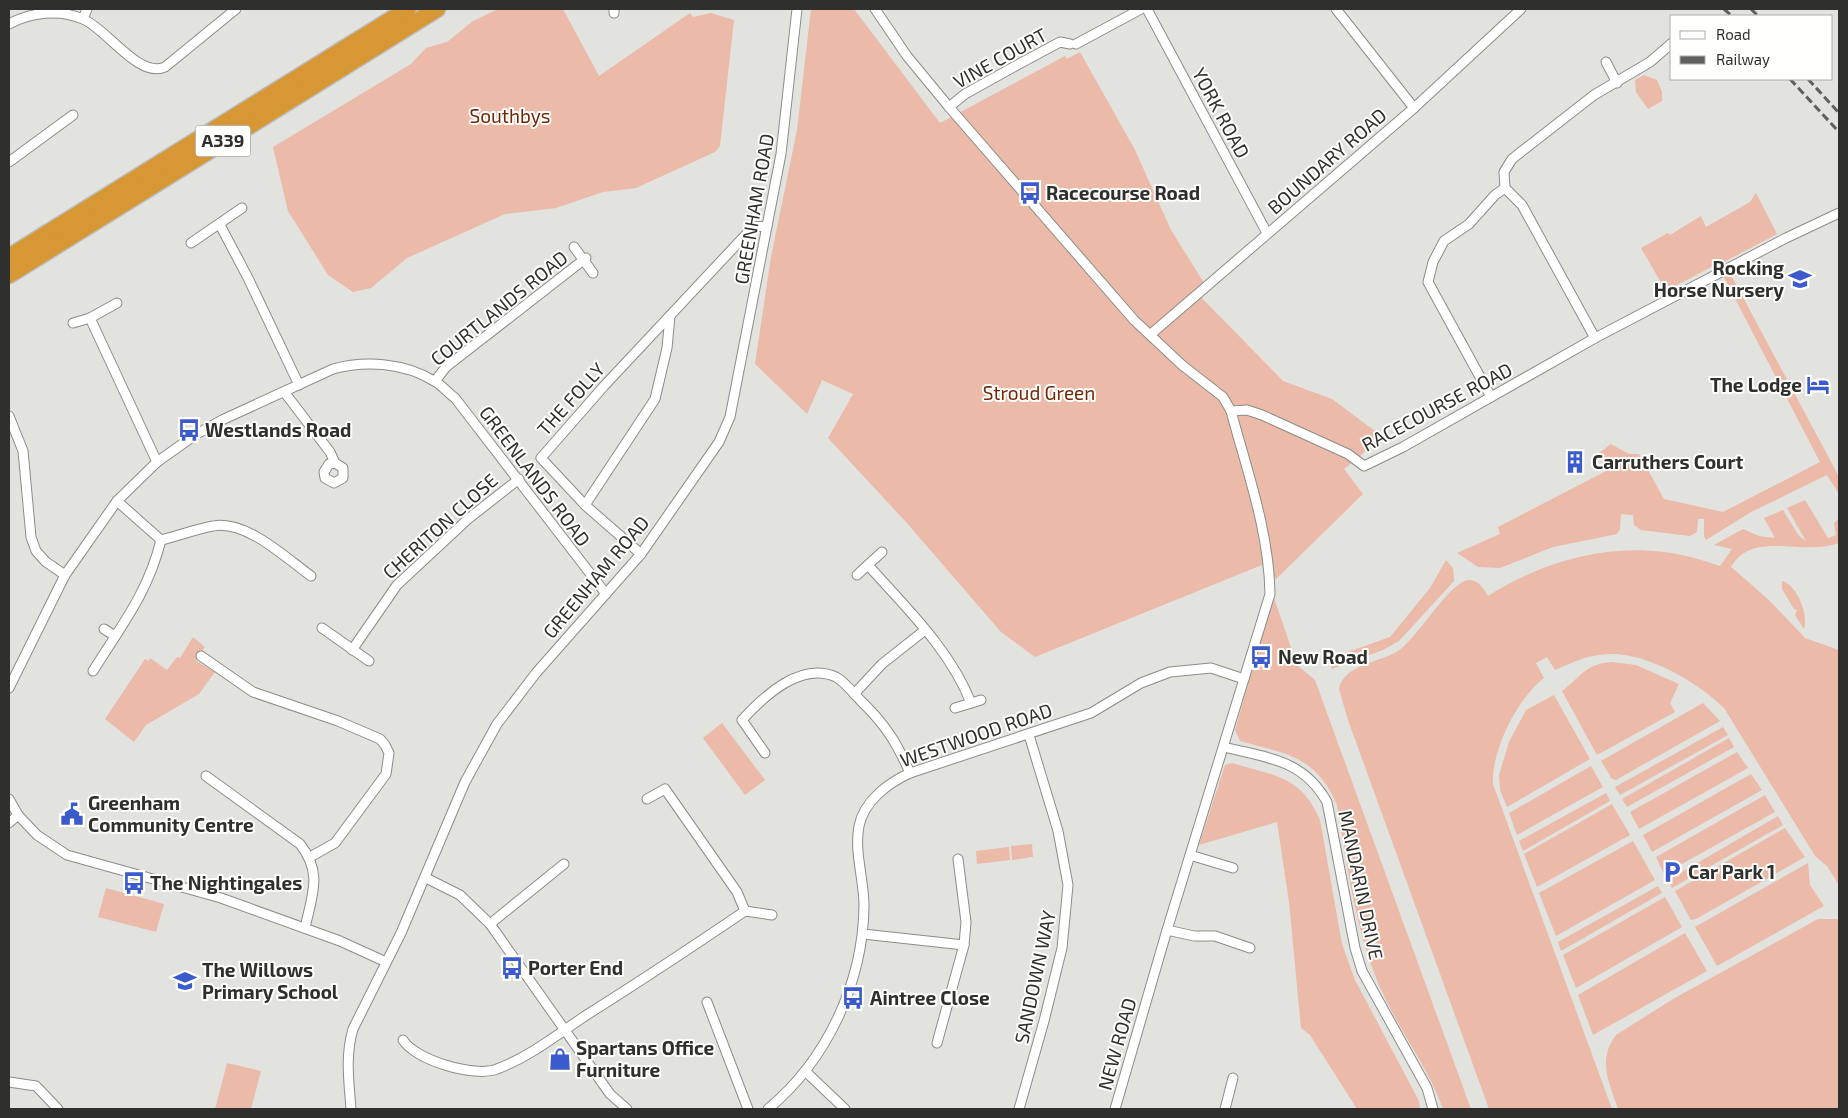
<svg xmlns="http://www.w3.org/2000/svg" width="1848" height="1118" viewBox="0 0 1848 1118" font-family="'Exo 2',sans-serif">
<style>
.green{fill:#ebbaa9}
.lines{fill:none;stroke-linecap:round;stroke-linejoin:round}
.street-casing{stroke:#8c8c89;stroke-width:11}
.highway-casing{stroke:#bcbcbc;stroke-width:19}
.street{stroke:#fff;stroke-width:9}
.highway{stroke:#d79735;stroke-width:16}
.rail{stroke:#60605e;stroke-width:3;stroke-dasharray:8 4;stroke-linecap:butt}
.labels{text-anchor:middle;stroke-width:4;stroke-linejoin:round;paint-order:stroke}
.shield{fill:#fffffe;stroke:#6d6d6c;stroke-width:1}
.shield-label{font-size:18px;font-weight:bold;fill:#2f2f2e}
.street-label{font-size:19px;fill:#2f2f2e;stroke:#fffffe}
.park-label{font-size:19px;fill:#702706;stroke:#fffffe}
.poi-label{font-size:19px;font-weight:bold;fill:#2f2f2e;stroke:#fffffe;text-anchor:start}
</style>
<rect width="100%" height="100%" fill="#e2e2df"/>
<g class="green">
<path d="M498,9H563L599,76L690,13L693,17L711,13L734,20L720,146L715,152L636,188L603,192L556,208L505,214L407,258L371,288L353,292L328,275L288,211L273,147L411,64L426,48L447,42L473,21Z"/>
<path d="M811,9H854L940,123L1065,56L1067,59L1080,52L1135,150L1171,230L1204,283L1195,291L1283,381L1332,399L1383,437L1344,469L1363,494L1276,579L1262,565L1035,657L1001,632L906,522L828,438L853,394L822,380L807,414L755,364L771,257L797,130Z"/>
<path d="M1644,75L1657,80L1662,92V101L1648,109L1636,92L1635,80Z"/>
<path d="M1756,193L1777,234L1724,262L1836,471L1839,478V494L1827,475L1751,512L1706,540L1704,536V519H1698L1697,532L1690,536L1641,530L1634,525L1633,515L1621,514L1620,529L1617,534L1553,547L1500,568L1478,567L1457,553L1500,534L1498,527L1608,470L1599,453L1611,444L1629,454H1639L1664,499L1723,512L1820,462L1717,264L1666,291L1641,248L1668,233L1670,235L1701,216L1706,227L1750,202Z"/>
<path d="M1805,500L1828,538L1836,535L1834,523L1839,518V543C1801,557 1753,529 1731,567L1769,600L1805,638L1839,650V885L1827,866L1815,856L1724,708C1695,680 1640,648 1599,655C1583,657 1569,664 1555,670L1547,657L1536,663L1544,678C1518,698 1491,750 1493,784L1612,1109H1489L1348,720L1339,689C1344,664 1379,663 1398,651C1416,640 1449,583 1468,580C1478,579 1484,589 1488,596C1540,563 1602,544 1664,552C1683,554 1702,560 1720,566L1732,549L1714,545L1743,529L1759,536L1775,538L1764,518L1783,510L1799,536L1806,541L1787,508Z"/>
<path d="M1446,560L1453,568L1454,581L1399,641L1383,650L1332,669L1328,659L1390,637L1430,588Z"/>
<path d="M1782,581C1796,584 1809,614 1804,629L1795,615L1797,610L1794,609L1782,589Z"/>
<path d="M1273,595L1297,665L1315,680L1471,1109H1443C1429,1069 1403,1036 1385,998C1356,938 1348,869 1337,805C1316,756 1287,754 1240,741L1235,730Z"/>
<path d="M193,637L205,647L196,661L215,672L199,694L146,725L134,742L105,719L145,659L149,661L150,658L167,670L177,657L180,658Z"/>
<path d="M1612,662L1636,665L1679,684L1670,703L1675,712L1597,755L1562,691C1582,676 1585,664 1612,662Z"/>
<path d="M1554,695L1590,759L1507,807L1500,790L1499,775L1509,742L1526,710Z"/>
<path d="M1703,703L1720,721L1616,780L1612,779L1601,761Z"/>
<path d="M722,723L765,780L745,795L703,738Z"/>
<path d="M1723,727L1728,735L1620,795L1615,787Z"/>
<path d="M1729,738L1734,747L1627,807L1622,799Z"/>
<path d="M1737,752L1748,768L1639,829L1630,812Z"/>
<path d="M1232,763C1275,776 1301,776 1320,820L1342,944L1355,980L1419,1101L1420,1109H1357L1310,1035L1301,1028L1289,902L1277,822L1199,845L1225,765Z"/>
<path d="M1591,766L1603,787L1517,835L1509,813Z"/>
<path d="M1751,774L1762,790L1652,852L1643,835Z"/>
<path d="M1606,793L1610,801L1523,851L1519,841Z"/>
<path d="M1765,795L1775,812L1664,874L1656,857Z"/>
<path d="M1612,804L1630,835L1537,887L1524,854Z"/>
<path d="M1778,816L1783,825L1672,888L1668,880Z"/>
<path d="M1785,828L1805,857L1696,919L1691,920L1675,891Z"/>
<path d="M1633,841L1655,880L1556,936L1539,893Z"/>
<path d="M1032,844L1033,857L1012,860L1011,846Z"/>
<path d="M1009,847L1010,860L977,864L976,851Z"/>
<path d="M1808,863L1810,885L1824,906L1717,966L1695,927Z"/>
<path d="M1658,886L1662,893L1561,951L1558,942Z"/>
<path d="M106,888L164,904L156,932L98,917Z"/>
<path d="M1665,897L1682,927L1576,988L1563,955Z"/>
<path d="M1818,919H1837L1839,922V1109H1618C1609,1082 1597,1060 1616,1035L1673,999Z"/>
<path d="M1685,933L1707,971L1593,1035L1578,995Z"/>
<path d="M227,1063L261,1071L251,1109H215Z"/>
</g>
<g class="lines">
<defs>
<g id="street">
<path d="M875,9L907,56L949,107L1134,320L1182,365L1223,397L1231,411C1247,471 1269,531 1270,594L1167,930L1115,1109"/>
<path d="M1147,9L1267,233"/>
<path d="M1336,9L1414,108"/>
<path d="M614,13V9"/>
<path d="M83,19L87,9"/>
<path d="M9,24C31,12 59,9 83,19C107,29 139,79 165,67L236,9"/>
<path d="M1076,44L1141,9"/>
<path d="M1606,62L1617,83"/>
<path d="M949,107L965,94L1019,64L1060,42L1070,44"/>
<path d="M9,162L73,115"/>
<path d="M1505,188L1522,205L1595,338"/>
<path d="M220,225L248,278L299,385"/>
<path d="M191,243L242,208"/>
<path d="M574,247L593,273"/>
<path d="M90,318L157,462"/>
<path d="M73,323L90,318L117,303"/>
<path d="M1151,334L1414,108L1521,9"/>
<path d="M435,381L446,367L586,258"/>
<path d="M285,393L330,452L335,463L343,468V478L334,483L325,478L324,472L329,464L335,463"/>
<path d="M1491,397L1428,282L1433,262L1444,241L1469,224L1495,195L1505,188L1504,172L1512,159L1594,95L1650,62L1672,43"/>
<path d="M1231,411L1247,410L1262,415L1348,454L1364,466L1403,447L1595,338L1786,238L1839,213"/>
<path d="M9,416L23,451L31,537L36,551L46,562L65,575"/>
<path d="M117,501L161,540C178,536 196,529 213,526C245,519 286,558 311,576"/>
<path d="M585,505L655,399L667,348L670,316"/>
<path d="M641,554L585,505L541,458L604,386L753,227L767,226"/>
<path d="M868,565C905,607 950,649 971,703"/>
<path d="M857,575L882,552"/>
<path d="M322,628L369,661"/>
<path d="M104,629L115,636"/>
<path d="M352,650L397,585L468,519L519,479"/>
<path d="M201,656L253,692L338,721L380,739L385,745L389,753L386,774L335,843L310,857"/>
<path d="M93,671C121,626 148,593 161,540"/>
<path d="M9,688L65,575L117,501L157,462L195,435L222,420L333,369C366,360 405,363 434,381C442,385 448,393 455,398L606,594"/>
<path d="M854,694L882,664L925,630"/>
<path d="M955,708L981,700"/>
<path d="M1224,747C1267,758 1303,759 1327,802L1355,948L1362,971L1427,1088L1433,1109"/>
<path d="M765,753L742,720C764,696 801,661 836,677C845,682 854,694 861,701C885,724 897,743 910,773"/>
<path d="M206,776L300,844C323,873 312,895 305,928"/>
<path d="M9,799L18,815L37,835L67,855L221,898L340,941L386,962"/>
<path d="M9,823L18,815"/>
<path d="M1190,855L1233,868"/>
<path d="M426,878L460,895L490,924L610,1094L627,1109"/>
<path d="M745,911L772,915"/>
<path d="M490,924L564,864"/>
<path d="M1167,930L1194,936H1215L1250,948"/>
<path d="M863,934L964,945"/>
<path d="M707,1002L748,1109"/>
<path d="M403,1040C415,1060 475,1078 497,1069C529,1057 557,1035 585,1016C639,982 692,947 745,911L737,892L665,789L647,799"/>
<path d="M937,1043L964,945L966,922L958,859"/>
<path d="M805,1071L845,1109"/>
<path d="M9,1082L36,1086L58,1109"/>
<path d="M351,1109C349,1082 345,1056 353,1029L401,933L465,782L497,724L536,673L641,554L719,442L730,417L781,154L797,9"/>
<path d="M768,1109C827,1060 863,983 864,906C864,879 854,852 859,826C864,801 888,783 910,773L1091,713L1141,683L1170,672L1211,668L1244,679"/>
<path d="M1019,1109L1044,1021L1062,948L1068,885L1058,831L1029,735"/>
<path d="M1225,1109L1233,1078"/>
</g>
<g id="highway">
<path d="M9,257L408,9"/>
<path d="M9,275L437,9"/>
</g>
</defs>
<use href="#street" class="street-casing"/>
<use href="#highway" class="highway-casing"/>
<use href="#street" class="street"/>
<use href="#highway" class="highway"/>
<g class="rail">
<path d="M1724,9L1732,16"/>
<path d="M1751,9L1758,16"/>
<path d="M1790,79L1839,132"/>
<path d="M1808,79L1839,113"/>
</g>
</g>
<defs>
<symbol id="bus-bare" viewBox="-9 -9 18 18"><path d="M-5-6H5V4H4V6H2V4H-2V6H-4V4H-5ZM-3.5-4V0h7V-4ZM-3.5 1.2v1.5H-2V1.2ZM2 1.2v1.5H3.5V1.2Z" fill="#3b5bcc" stroke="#fffffe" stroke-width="2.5" paint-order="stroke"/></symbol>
<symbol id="school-bare" viewBox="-9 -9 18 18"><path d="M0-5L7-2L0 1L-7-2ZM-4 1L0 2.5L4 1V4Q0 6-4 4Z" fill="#3b5bcc" stroke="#fffffe" stroke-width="2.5" paint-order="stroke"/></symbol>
<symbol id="hotel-bare" viewBox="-9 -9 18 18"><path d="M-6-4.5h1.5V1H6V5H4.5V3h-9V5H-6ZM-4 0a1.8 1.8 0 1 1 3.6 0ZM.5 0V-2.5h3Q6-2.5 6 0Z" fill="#3b5bcc" stroke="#fffffe" stroke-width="2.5" paint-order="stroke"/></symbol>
<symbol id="building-bare" viewBox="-9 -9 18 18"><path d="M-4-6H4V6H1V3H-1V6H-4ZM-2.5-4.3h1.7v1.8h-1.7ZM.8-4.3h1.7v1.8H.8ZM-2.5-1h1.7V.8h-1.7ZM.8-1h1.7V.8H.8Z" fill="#3b5bcc" stroke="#fffffe" stroke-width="2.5" paint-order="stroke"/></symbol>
<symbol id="civic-bare" viewBox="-9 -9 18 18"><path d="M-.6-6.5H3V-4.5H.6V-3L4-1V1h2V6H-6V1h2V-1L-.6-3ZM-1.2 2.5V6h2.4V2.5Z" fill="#3b5bcc" stroke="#fffffe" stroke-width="2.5" paint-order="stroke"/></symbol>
<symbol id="parking-bare" viewBox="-9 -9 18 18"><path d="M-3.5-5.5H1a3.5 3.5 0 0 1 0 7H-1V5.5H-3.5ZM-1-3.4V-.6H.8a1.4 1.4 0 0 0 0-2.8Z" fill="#3b5bcc" stroke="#fffffe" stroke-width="2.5" paint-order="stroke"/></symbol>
<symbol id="shop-bare" viewBox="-9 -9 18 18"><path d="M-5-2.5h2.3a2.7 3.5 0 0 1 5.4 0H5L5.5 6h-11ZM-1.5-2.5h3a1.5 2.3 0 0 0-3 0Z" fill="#3b5bcc" stroke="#fffffe" stroke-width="2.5" paint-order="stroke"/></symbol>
</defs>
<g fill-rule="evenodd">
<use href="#bus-bare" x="1014" y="177" width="32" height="32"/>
<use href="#school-bare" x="1784" y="263" width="32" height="32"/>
<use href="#hotel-bare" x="1802" y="369" width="32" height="32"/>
<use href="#bus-bare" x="173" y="414" width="32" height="32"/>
<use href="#building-bare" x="1559" y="446" width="32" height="32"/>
<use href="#bus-bare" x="1245" y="641" width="32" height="32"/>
<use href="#civic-bare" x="56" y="798" width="32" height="32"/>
<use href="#parking-bare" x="1656" y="856" width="32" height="32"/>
<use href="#bus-bare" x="118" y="867" width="32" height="32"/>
<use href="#bus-bare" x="496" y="952" width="32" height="32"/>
<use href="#school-bare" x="169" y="965" width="32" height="32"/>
<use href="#bus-bare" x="837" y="982" width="32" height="32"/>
<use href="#shop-bare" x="544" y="1043" width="32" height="32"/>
</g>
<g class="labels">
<rect class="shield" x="195.5" y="125.5" width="55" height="31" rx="4"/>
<g class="shield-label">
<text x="223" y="147">A339</text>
</g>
<g class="street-label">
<text transform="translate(1000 58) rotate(-29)" y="7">VINE COURT</text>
<text transform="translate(1221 113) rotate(62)" y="7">YORK ROAD</text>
<text transform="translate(1327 161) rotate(-41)" y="7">BOUNDARY ROAD</text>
<text transform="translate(754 209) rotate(-80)" y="7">GREENHAM ROAD</text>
<text transform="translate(499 308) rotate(-39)" y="7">COURTLANDS ROAD</text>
<text transform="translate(571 399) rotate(-48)" y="7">THE FOLLY</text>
<text transform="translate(1437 407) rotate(-28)" y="7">RACECOURSE ROAD</text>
<text transform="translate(535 476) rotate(53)" y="7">GREENLANDS ROAD</text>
<text transform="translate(440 526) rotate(-42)" y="7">CHERITON CLOSE</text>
<text transform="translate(596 577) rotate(-50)" y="7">GREENHAM ROAD</text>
<text transform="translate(976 735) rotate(-19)" y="7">WESTWOOD ROAD</text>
<text transform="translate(1361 885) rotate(78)" y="7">MANDARIN DRIVE</text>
<text transform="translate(1035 977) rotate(-78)" y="7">SANDOWN WAY</text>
<text transform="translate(1117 1044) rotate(-74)" y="7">NEW ROAD</text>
</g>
<g class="park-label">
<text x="510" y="123">Southbys</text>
<text x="1039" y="400">Stroud Green</text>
</g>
<g class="poi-label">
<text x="1046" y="200">Racecourse Road</text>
<text x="1784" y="275" text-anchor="end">Rocking<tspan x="1784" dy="22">Horse Nursery</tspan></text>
<text x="1802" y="392" text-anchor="end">The Lodge</text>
<text x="205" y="437">Westlands Road</text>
<text x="1592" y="469">Carruthers Court</text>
<text x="1278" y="664">New Road</text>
<text x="88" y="810">Greenham<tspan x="88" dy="22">Community Centre</tspan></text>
<text x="1688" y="879">Car Park 1</text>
<text x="150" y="890">The Nightingales</text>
<text x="528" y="975">Porter End</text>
<text x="202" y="977">The Willows<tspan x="202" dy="22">Primary School</tspan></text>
<text x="870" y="1005">Aintree Close</text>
<text x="576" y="1055">Spartans Office<tspan x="576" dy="22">Furniture</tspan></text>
</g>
</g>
<rect width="1848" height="1118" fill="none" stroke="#2f2f2e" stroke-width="20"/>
<rect x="1670" y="15" width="162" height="65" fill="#fffffe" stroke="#acacab"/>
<rect x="1680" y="31" width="25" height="8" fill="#ffffff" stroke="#acacab"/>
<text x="1716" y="40" font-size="15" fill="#2f2f2e">Road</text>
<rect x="1680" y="56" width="25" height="8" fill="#60605e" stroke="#acacab"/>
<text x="1716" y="65" font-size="15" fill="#2f2f2e">Railway</text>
</svg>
